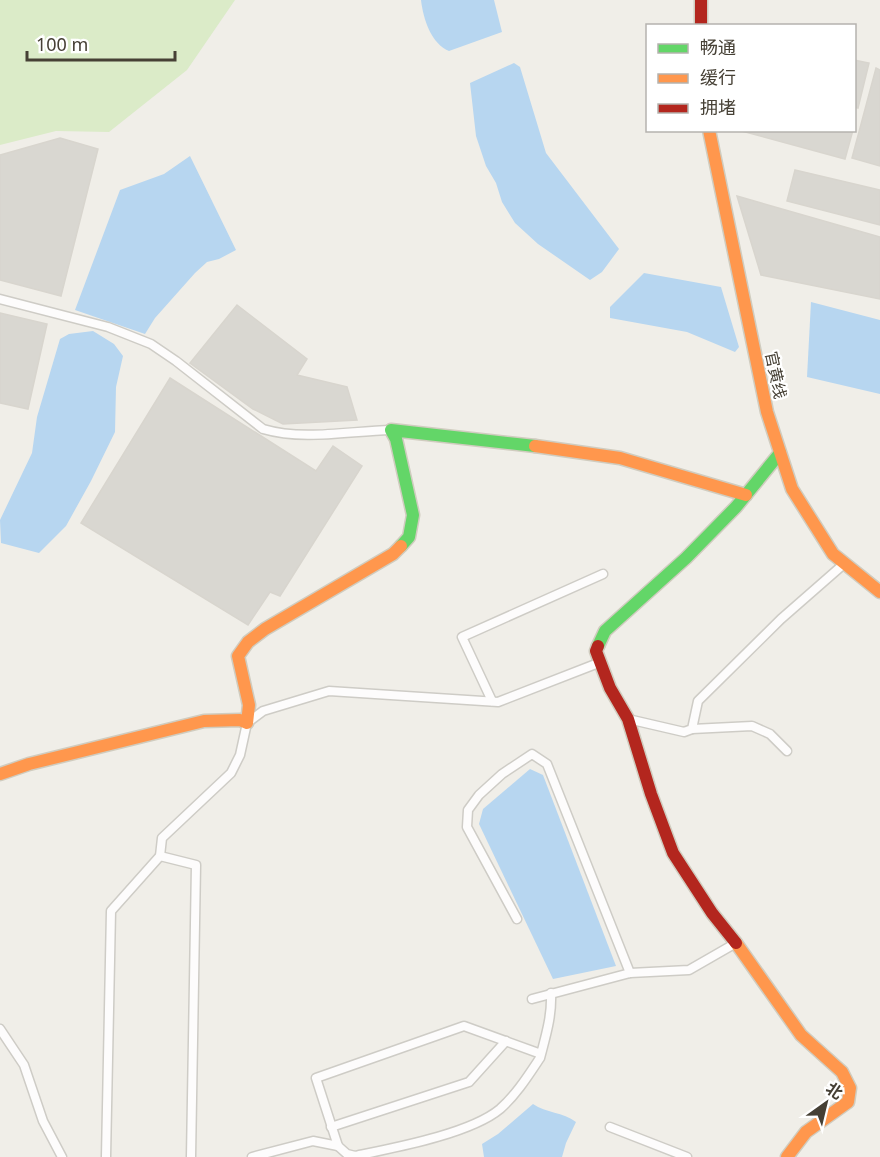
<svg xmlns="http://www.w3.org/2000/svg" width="880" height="1157" viewBox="0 0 880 1157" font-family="'Noto Sans','Noto Sans SC',sans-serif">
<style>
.green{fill:#dbebc8}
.water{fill:#b7d6f0}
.building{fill:#d9d7d1;stroke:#d8d5ce;stroke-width:1.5}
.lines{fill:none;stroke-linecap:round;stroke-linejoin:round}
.street-casing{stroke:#ceccc6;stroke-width:11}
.fast-casing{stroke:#d0ccbf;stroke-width:15}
.slow-casing{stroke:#d0ccbf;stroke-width:15}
.jam-casing{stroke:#d0ccbf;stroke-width:15}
.street{stroke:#fdfcfc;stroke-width:8}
.fast{stroke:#63d668;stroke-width:12}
.slow{stroke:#ff974d;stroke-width:12}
.jam{stroke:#b3261e;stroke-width:12}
.labels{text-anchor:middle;stroke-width:4.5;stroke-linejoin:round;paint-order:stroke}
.street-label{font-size:16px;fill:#464035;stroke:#fff}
</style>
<rect width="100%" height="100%" fill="#f0eee8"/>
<path class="green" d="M0,0H235L187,70L109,132L56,131L0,145Z"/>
<g class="water">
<path d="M421,0H494L502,32L449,51C431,44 423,18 421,0Z"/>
<path d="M514,63L520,67L546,153L619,249L602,272L590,280L538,244L515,223L502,202L496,183L486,166L476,136L470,83Z"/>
<path d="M190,156L236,250L219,259L207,262L195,273L155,318L145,334L75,310L120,190L164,174Z"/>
<path d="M644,273L721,287L739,347L735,352L687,332L610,318V307Z"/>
<path d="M811,302L880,320V394L807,377Z"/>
<path d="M93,331L114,344L123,356L116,387L115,432L91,481L66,526L39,553L1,543L0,520L32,453L37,417L60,339L69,334Z"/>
<path d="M530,769L543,775L616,966L553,979L479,824L483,809Z"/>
<path d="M533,1104C546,1113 563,1112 576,1122L566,1143L562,1157H484L482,1144L498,1134Z"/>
</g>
<g class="building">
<path d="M854,60L869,63L858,108L854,107Z"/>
<path d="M876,68L880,70V166L852,158Z"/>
<path d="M738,130H853L845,159Z"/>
<path d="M60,138L98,149L61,296L0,280V155Z"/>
<path d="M795,170L880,190V225L787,201Z"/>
<path d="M737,196L880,237V299L761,275Z"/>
<path d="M237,305L307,359L297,375L347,387L357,420L283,424L253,409L190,363Z"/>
<path d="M0,313L47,324L28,409L0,403Z"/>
<path d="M170,378L316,471L333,446L362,466L280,596L270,592L248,625L81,523Z"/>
</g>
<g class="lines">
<defs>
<g id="street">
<path d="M0,299L108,327L151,344L176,361L263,429C304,441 349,431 391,430"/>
<path d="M492,701L462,637L603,574"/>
<path d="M628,719L684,732L692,729L698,701L781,619L845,563"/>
<path d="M692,729L752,726L770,734L787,751"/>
<path d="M160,856L162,838L231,773L240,755L247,723L263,711L329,691L498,702L601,662"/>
<path d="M517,919L467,827L468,810L479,795L502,774L532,754L547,764L630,973"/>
<path d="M532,999L630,973L689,970L736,943"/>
<path d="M0,1029L24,1065L43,1121L62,1157"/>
<path d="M541,1054L464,1026L316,1078L338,1146L347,1154L355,1156C393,1148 470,1134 500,1109C516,1095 528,1076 540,1058C546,1035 552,1016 551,993"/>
<path d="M331,1127L469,1082L506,1041"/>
<path d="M610,1127L687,1157"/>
<path d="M106,1157L111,911L160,856L196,865L191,1157"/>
<path d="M252,1157L313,1141L338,1146"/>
</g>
<g id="fast">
<path d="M401,546L409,537L413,515L396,439L391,430L535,446"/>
<path d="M598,646L605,631L686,558L736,507L780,453"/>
</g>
<g id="slow">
<path d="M709,130L767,412L792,489L833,554L880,592"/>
<path d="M535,446L620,458L746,495"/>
<path d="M0,774L29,764L204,721L240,720L247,723L249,705L238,656L248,642L265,629L393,554L401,546"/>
<path d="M736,943L801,1035L842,1072L850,1088L848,1102L806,1132L787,1157"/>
</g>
<g id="jam">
<path d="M701,0V26"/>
<path d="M598,646L596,651L610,688L628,719L651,794L673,853L712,913L736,943"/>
</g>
</defs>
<use href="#street" class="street-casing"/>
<use href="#fast" class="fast-casing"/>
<use href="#slow" class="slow-casing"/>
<use href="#jam" class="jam-casing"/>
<use href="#street" class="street"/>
<use href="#fast" class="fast"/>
<use href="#slow" class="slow"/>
<use href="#jam" class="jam"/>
</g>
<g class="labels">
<g class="street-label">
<text transform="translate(776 375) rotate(78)" y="6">官黄线</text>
</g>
</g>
<rect x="646" y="24" width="210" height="108" fill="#ffffff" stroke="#b5b3ae" stroke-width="1.5"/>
<rect x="658" y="44" width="30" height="9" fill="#63d668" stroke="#b5b3ae" stroke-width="1.5"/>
<text x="700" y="54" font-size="18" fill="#464035">畅通</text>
<rect x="658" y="74" width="30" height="9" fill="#ff974d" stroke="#b5b3ae" stroke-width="1.5"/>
<text x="700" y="84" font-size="18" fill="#464035">缓行</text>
<rect x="658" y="104" width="30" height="9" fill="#b3261e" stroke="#b5b3ae" stroke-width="1.5"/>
<text x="700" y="114" font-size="18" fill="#464035">拥堵</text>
<g transform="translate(826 1103) rotate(34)" stroke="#ffffff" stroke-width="4.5" paint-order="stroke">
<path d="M0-4.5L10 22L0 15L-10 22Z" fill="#464035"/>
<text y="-9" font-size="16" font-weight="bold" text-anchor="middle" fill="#464035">北</text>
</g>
<path d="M27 51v9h148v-9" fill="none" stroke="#464035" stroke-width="3"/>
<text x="36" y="51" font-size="18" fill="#464035" stroke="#ffffff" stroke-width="4.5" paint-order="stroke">100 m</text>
</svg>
